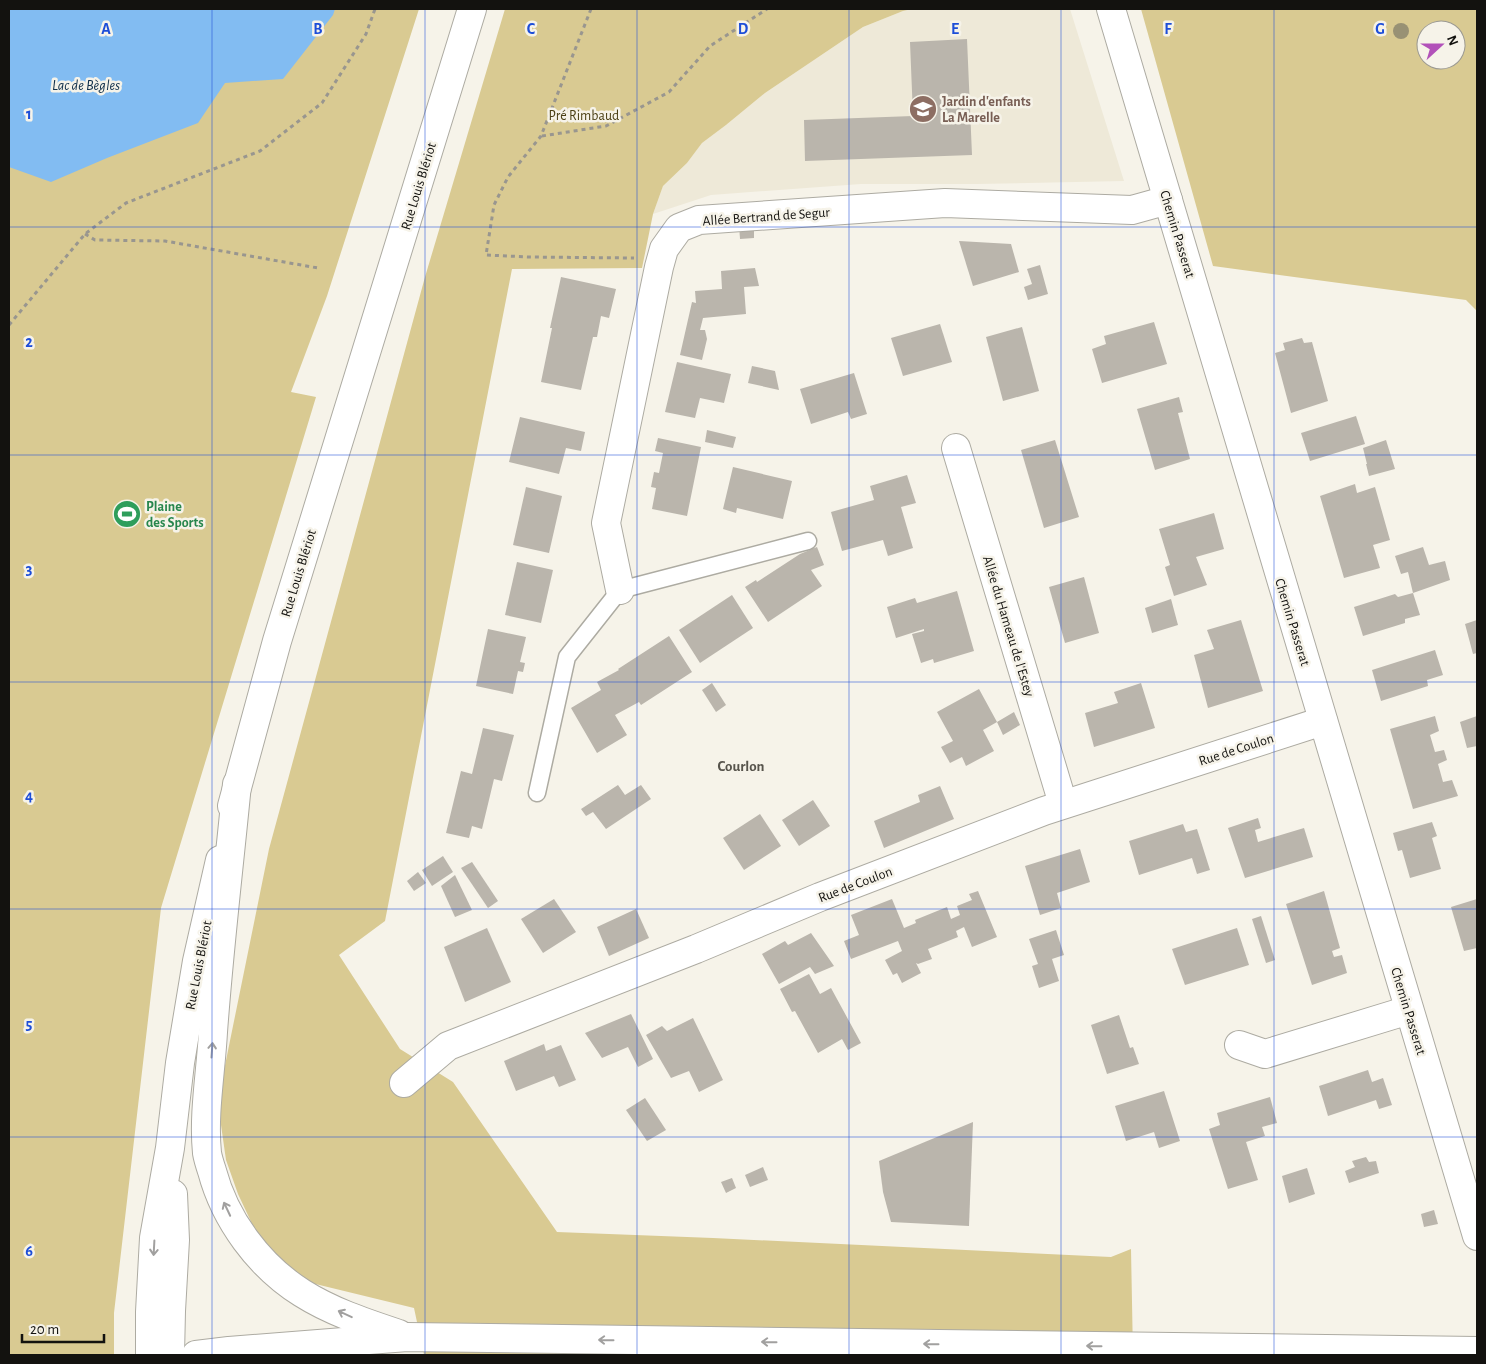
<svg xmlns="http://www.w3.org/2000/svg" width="1486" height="1364" viewBox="0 0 1486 1364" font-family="'Alegreya Sans',sans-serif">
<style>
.built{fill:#eee9d8}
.green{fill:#d9ca92;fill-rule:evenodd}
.water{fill:#82bcf2}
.building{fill:#bab5ac}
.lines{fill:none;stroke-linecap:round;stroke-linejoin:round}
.service-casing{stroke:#adaba2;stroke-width:19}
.minor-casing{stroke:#adaba2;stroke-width:30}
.tertiary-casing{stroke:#adaba2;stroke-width:30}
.primary-casing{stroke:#adaba2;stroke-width:30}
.path{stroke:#99968f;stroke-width:3;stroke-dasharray:4 4;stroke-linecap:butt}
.service{stroke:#fff;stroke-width:16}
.minor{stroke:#fff;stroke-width:28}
.tertiary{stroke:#fff;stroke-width:28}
.primary{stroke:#fff;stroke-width:28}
.tree{fill:#989174}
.oneway{stroke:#a1a09f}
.grid{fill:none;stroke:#1d4ed8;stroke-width:1;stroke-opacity:0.55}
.labels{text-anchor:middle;stroke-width:5;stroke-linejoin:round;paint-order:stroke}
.education-label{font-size:14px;font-weight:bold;fill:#785e54;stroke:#f6f3e9;text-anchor:start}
.park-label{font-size:14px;fill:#4b4015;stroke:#f6f3e9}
.street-label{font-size:14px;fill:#13120f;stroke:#f6f3e9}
.leisure-label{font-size:14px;font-weight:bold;fill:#27864d;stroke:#f6f3e9;text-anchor:start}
.water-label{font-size:15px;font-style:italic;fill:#11304b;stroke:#f6f3e9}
.neighbourhood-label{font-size:15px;font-weight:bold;fill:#57544c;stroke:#f6f3e9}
.grid-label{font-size:16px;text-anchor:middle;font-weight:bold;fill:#1d4ed8;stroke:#f6f3e9;stroke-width:5;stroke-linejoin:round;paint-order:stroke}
</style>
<rect width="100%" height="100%" fill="#f6f3e9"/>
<path class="built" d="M912,9H1070L1124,181L976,184H861L711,195L653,214L663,186L687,163L702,143L726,125L765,93L863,27L903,11Z"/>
<g class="green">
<path d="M9,9H419L327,296L291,392L316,397L161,908L114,1313V1355H9Z"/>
<path d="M505,9H912L903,11L863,27L765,93L726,125L702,143L687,163L663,186L653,214L642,268L512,269L385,921L339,955L400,1049L453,1082L557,1232L713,1238L1111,1257L1131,1249L1133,1355H424L414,1308L299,1280L272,1256L254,1228L238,1194L226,1160L221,1125V1085L269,849L425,277Z"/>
<path d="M1141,9H1477V311L1466,300L1213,266ZM1426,30H1456V60H1426Z"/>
</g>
<path class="water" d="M9,9H335L333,15L283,79L225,83L198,123L107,158L51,182L9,167Z"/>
<g class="building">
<path d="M967,39L972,155L805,161L804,120L913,116L910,42Z"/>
<path d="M754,224V238L740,239L739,225Z"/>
<path d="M959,241L1011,244L1019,272L973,286Z"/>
<path d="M1040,265L1048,294L1028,300L1024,287L1032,284L1027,269Z"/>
<path d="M755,268L759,286L744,287L746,314L703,318L700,330H705L707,339L702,360L680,355L692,302L696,303L695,291L722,289L721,271Z"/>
<path d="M561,277L616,289L609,318L601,316L597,337H593L581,390L541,382L552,328H550Z"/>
<path d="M1154,322L1167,364L1102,383L1092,349L1106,344L1104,336Z"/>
<path d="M940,324L952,362L903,376L891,338Z"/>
<path d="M1022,327L1039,391L1003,401L986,337Z"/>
<path d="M1302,338L1304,343L1312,342L1328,401L1291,413L1275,353L1285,350L1283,343Z"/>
<path d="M677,362L731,374L724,403L700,398L695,418L665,412Z"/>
<path d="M752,366L775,371L779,390L748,383Z"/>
<path d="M854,373L867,414L851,419L848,412L811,424L800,389Z"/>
<path d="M1179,397L1183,412L1178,413L1190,459L1155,470L1137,409Z"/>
<path d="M1356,416L1365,444L1310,461L1301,433Z"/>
<path d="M520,417L585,432L581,451L566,448L559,474L509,462Z"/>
<path d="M707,430L736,437L733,448L705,442Z"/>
<path d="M658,438L701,447L687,516L652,509L656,488L651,487L654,472L659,473L663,453L655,451Z"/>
<path d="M1055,440L1079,517L1044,528L1021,450Z"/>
<path d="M1386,440L1395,469L1369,476L1366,464H1367L1363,448Z"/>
<path d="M733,467L792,481L783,519L737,508L736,513L723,509Z"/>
<path d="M907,475L916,503L901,507L913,548L888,556L883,540L842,551L831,512L874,500L870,486Z"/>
<path d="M1355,484L1357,493L1375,487L1390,540L1373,545L1380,568L1344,578L1320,496Z"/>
<path d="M526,487L562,496L549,553L513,545Z"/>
<path d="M1214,513L1224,549L1196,557L1207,585L1174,596L1165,567L1170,565L1159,529Z"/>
<path d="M817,547L824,565L811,570L822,586L768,622L745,587L756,580L757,582L800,554Z"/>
<path d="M1423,547L1429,565L1445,561L1450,580L1413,593L1420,615L1405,619V623L1363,636L1354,607L1395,594L1398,597L1413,593L1408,572L1401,574L1395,556Z"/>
<path d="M517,562L553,570L541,623L505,615Z"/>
<path d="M1084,577L1099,633L1065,643L1049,587Z"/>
<path d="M957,591L974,651L934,663L933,659L921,663L912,634L924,631V629L896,638L887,607L915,598L917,603Z"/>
<path d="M732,595L753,628L700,663L679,630Z"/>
<path d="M1171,599L1178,625L1152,633L1145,608Z"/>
<path d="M1241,620L1263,691L1208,708L1194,655L1214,649L1207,630Z"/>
<path d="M1477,620V653L1473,654L1465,624Z"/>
<path d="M488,629L526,637L520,662L525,663L523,672L518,671L513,694L476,686Z"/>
<path d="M669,636L692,672L641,705L639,702L615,715L627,735L597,753L571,708L601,690L597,682L619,670L618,669Z"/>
<path d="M1435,650L1443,675L1427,680L1428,686L1381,701L1372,670Z"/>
<path d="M712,683L726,705L716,712L702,690Z"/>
<path d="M1141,683L1155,728L1094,747L1085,713L1118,703L1114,692Z"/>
<path d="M979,689L997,722L1014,712L1020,725L1003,735L997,722L983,730L994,751L966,766L962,757L950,763L941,747L953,741L937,712Z"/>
<path d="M1435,716L1439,731L1430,735L1435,752L1444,750L1447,760L1438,764L1443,782L1452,780L1458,796L1413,809L1390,729Z"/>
<path d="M1477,716V746L1467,748L1460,722Z"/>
<path d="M483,728L514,735L502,781L494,779L482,829L472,826L469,838L446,833L461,771L472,774Z"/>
<path d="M618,785L625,795L641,785L651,799L606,829L593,812L586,816L581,809Z"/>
<path d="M940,786L954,819L884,848L874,821L920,802L918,795Z"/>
<path d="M813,800L830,826L799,846L782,820Z"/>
<path d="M760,814L781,846L744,870L723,838Z"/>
<path d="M1258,818L1261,828L1255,830L1258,842L1304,828L1313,857L1245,878L1228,828Z"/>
<path d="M1432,822L1437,836L1432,838L1441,869L1410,878L1402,850L1398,851L1393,833Z"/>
<path d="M1183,824L1186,832L1197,829L1210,870L1197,874L1192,858L1139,875L1129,841Z"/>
<path d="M1080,849L1090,882L1057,893L1061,908L1040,915L1025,866Z"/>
<path d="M443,856L453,872L432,886L422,870Z"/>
<path d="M472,862L498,901L488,908L461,868Z"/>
<path d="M418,872L426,883L414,891L407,881Z"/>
<path d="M455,875L472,910L455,917L441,886Z"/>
<path d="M978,891L997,937L972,947L964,927L956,931L958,937L928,949L932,959L918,964L916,963L921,973L902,983L897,973L893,975L885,960L902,951L898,941L851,959L844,941L859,935L851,915L892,899L904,928L916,923L915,920L947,907L951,919L960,915L957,906L972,900L969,894Z"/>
<path d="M1324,891L1340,948L1332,951L1334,957L1342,955L1347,973L1312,985L1286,904Z"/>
<path d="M554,899L576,932L543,953L521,919Z"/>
<path d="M1477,899V948L1464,951L1451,907Z"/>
<path d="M636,909L649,938L609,956L597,927Z"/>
<path d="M1261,916L1275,960L1266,963L1252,919Z"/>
<path d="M487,928L511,982L465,1002L444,947Z"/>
<path d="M1237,928L1249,965L1185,985L1172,949Z"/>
<path d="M1056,930L1064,955L1052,959L1059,981L1039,988L1032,966L1038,964L1029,939Z"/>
<path d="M811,933L834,966L815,974L810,967L779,984L762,954L785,941L788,945Z"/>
<path d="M809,974L820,994L831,988L861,1043L848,1050L842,1039L818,1053L795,1011L792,1012L780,989Z"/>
<path d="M631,1014L653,1059L638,1067L628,1047L602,1058L585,1033Z"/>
<path d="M1119,1015L1130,1048L1133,1047L1139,1064L1107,1074L1091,1025Z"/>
<path d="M693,1018L723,1080L699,1092L689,1071L671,1078L646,1035L662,1026L667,1031Z"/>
<path d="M544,1044L546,1051L561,1045L576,1080L559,1087L554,1076L516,1091L504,1061Z"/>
<path d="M1368,1070L1372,1082L1383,1078L1392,1105L1379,1109L1376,1100L1328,1116L1319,1086Z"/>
<path d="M1164,1091L1180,1141L1159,1148L1154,1132L1126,1141L1115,1106Z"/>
<path d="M1270,1097L1277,1123L1262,1127L1265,1136L1246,1142L1258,1180L1228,1189L1209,1129L1220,1125L1217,1113Z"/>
<path d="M645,1098L666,1130L647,1141L626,1110Z"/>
<path d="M973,1122L969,1226L891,1222L883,1192L879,1161Z"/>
<path d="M1366,1157L1369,1162L1376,1161L1379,1173L1349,1183L1345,1171L1355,1167L1352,1161Z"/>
<path d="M763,1167L768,1180L750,1187L745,1175Z"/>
<path d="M1307,1168L1315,1194L1289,1203L1282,1176Z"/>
<path d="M732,1178L736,1188L726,1193L721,1182Z"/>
<path d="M1434,1210L1438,1224L1424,1227L1421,1214Z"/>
</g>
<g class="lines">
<defs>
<path id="service" d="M537,793L567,657L620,590L808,541"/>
<g id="minor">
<path d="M1111,9L1477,1236"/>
<path d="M956,448L1063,804"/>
<path d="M620,590L606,523L659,267L664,249L679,228L699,220L945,203L1132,210L1168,200"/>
<path d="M1239,1045L1265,1054L1409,1010"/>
<path d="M404,1083L448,1046L696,949L820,897L1044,811L1323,721"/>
</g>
<g id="tertiary">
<path d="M232,806L277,641L472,9"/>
<path d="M150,1355V1312L154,1238L170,1148L180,1063L197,961L220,860"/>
<path d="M170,1355L171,1311L175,1240L173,1194"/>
</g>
<g id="primary">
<path d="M237,784C229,867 219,949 213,1032C211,1071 203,1114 207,1153C208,1159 210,1165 212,1171C225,1220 259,1266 302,1293C332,1312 366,1323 399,1334"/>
<path d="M196,1355L229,1351L407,1337L1477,1351"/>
</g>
</defs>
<use href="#service" class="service-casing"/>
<use href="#minor" class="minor-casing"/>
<use href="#tertiary" class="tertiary-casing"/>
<use href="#primary" class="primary-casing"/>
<g class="path">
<path d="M591,9L541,136L508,177L494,205L486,255L529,257L634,258"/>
<path d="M542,136L606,126L669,92L710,46L767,9"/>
<path d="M85,234L95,240L165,241L318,268"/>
<path d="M9,325L85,234L126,203L260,151L322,103L366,34L375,9"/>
</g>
<use href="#service" class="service"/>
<use href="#minor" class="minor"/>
<use href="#tertiary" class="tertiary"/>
<use href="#primary" class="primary"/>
</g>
<circle class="tree" cx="1401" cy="31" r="8"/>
<defs><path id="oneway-shaft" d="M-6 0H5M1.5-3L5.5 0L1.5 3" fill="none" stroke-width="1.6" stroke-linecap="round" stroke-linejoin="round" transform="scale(1.25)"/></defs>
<g class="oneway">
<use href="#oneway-shaft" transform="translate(212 1050) rotate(-86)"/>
<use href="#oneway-shaft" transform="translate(227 1209) rotate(-115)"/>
<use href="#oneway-shaft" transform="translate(154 1248) rotate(93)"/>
<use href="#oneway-shaft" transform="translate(345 1314) rotate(-155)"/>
<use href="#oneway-shaft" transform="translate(606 1340) rotate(-179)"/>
<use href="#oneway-shaft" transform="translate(769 1342) rotate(-179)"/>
<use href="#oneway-shaft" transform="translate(931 1344) rotate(-179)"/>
<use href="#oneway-shaft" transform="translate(1094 1346) rotate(-179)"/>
</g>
<path class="grid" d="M212,9V1355M425,9V1355M637,9V1355M849,9V1355M1061,9V1355M1274,9V1355M9,227H1477M9,455H1477M9,682H1477M9,909H1477M9,1137H1477"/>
<defs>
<symbol id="school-disc" viewBox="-11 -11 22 22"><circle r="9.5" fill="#8d6e63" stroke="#f6f3e9"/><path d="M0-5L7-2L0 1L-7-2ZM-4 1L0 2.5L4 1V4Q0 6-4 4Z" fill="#fff"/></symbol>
<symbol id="stadium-disc" viewBox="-11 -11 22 22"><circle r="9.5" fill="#2e9e5b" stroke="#f6f3e9"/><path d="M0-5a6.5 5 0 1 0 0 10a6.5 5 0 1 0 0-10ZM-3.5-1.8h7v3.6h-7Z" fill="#fff"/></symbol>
</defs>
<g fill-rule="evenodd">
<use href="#school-disc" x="907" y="93" width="32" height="32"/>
<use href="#stadium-disc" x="111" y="498" width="32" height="32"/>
</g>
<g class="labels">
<g class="education-label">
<text x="942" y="106">Jardin d'enfants<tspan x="942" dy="16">La Marelle</tspan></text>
</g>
<g class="park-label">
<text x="584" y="120">Pré Rimbaud</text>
</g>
<g class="street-label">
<text transform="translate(418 186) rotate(-73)" y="5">Rue Louis Blériot</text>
<text transform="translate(766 216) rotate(-4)" y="5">Allée Bertrand de Segur</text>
<text transform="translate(1178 234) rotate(73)" y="5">Chemin Passerat</text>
<text transform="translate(298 573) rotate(-73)" y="5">Rue Louis Blériot</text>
<text transform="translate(1293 622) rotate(73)" y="5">Chemin Passerat</text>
<text transform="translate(1009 626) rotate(73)" y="5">Allée du Hameau de l'Estey</text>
<text transform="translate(1236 749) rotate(-18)" y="5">Rue de Coulon</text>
<text transform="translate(855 884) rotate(-21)" y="5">Rue de Coulon</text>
<text transform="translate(198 965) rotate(-79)" y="5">Rue Louis Blériot</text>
<text transform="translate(1409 1011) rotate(73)" y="5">Chemin Passerat</text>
</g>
<g class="leisure-label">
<text x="146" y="511">Plaine<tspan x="146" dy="16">des Sports</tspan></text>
</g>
<g class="water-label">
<text x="86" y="90">Lac de Bègles</text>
</g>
<g class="neighbourhood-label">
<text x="741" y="771">Courlon</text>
</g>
</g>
<g class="grid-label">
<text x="106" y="34">A</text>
<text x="318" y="34">B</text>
<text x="531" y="34">C</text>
<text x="743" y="34">D</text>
<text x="955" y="34">E</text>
<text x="1168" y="34">F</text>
<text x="1380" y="34">G</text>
<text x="29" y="119">1</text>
<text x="29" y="347">2</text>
<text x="29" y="574">3</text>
<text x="29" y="801">4</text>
<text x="29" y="1029">5</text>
<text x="29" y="1256">6</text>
</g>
<rect width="1486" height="1364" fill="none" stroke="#13120f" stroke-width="20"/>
<g transform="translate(1441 45) rotate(69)"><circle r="24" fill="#f6f3e9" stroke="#9b9992"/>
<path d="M0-4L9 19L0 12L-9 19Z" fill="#b251b9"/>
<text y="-8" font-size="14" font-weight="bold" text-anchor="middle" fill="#13120f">N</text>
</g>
<path d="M22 1334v8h82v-8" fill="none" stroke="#13120f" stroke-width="2.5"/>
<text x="30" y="1334" font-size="15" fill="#13120f" stroke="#f6f3e9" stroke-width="4" paint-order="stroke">20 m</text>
</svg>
